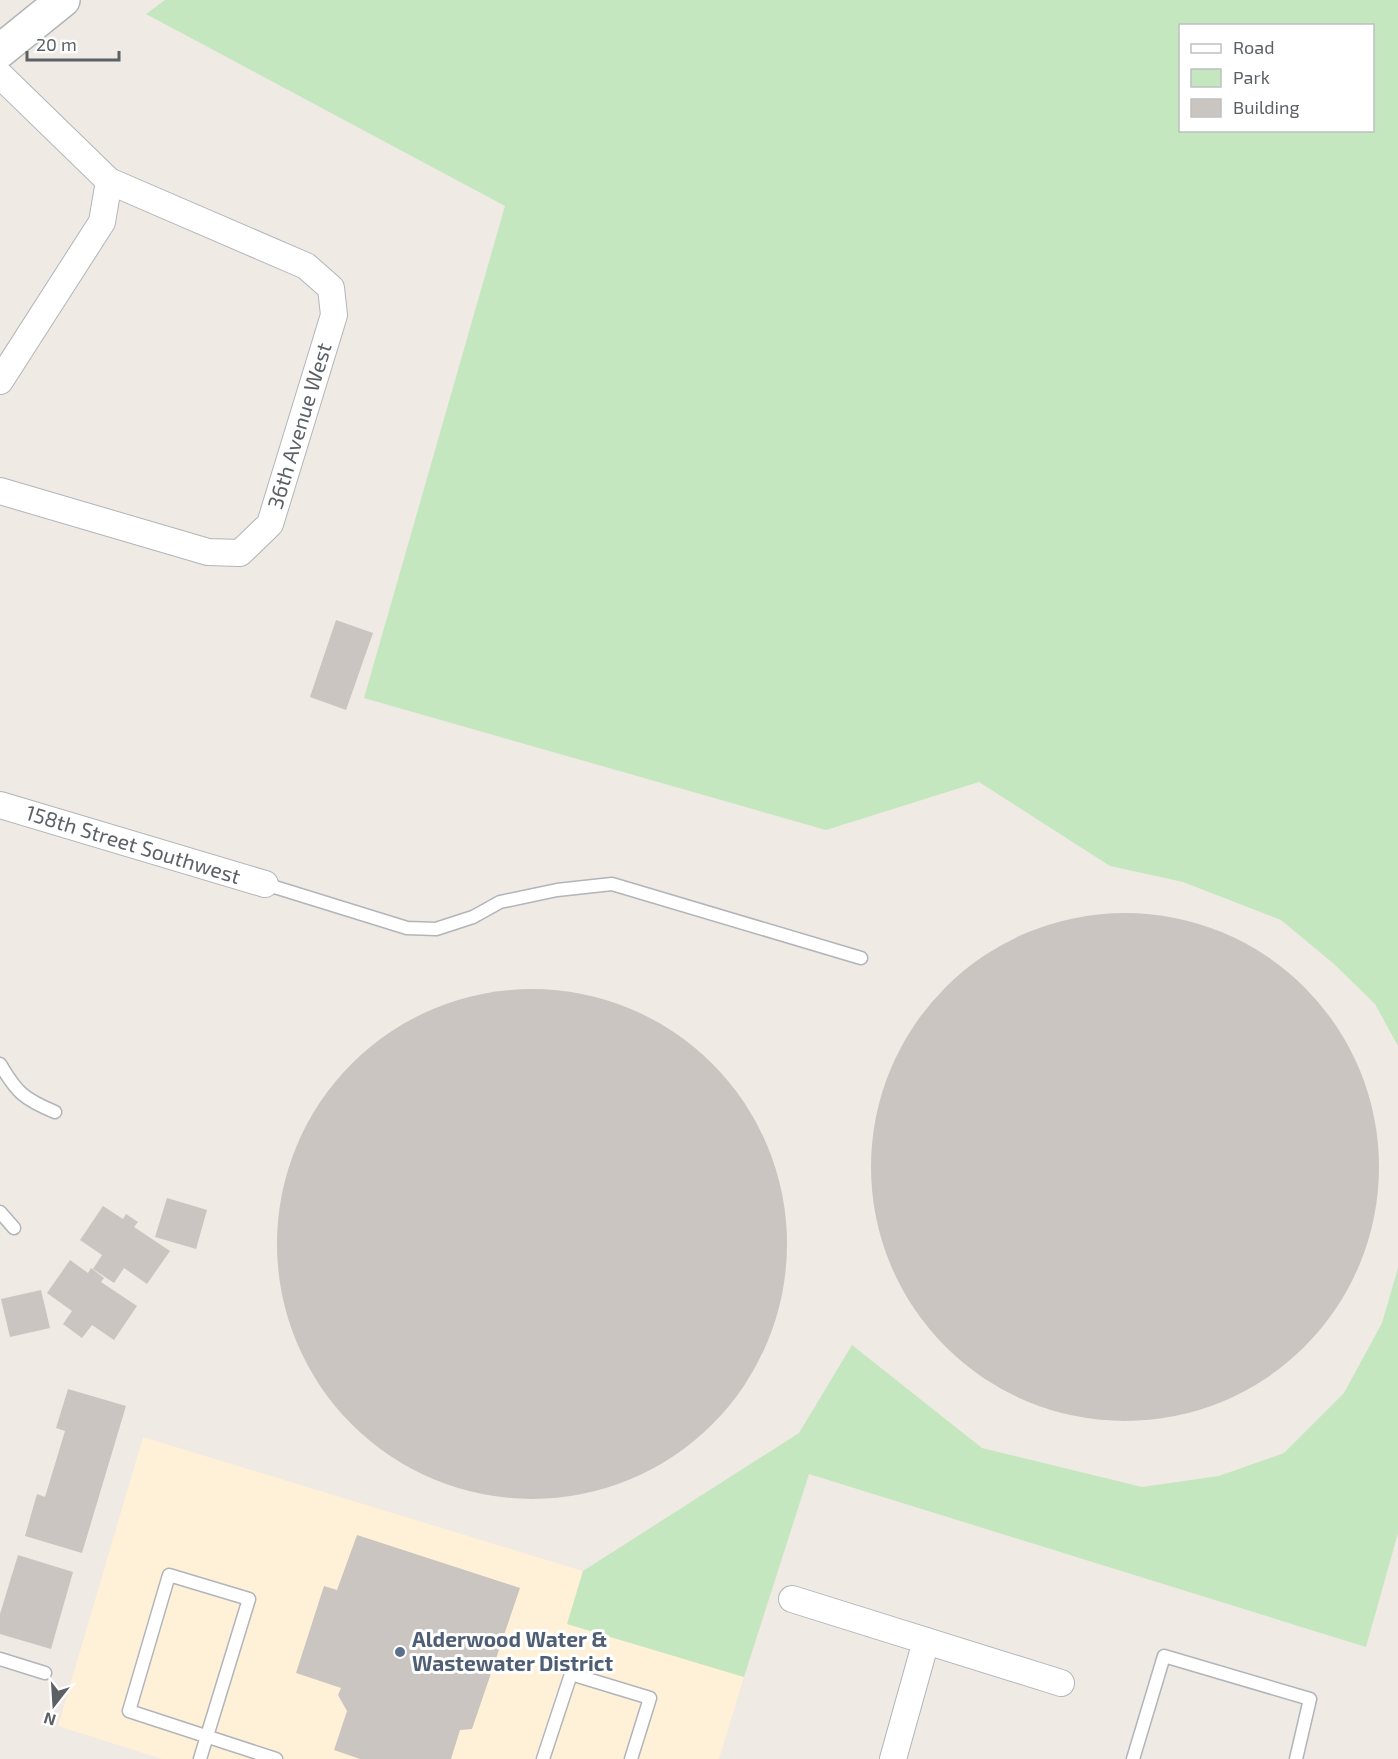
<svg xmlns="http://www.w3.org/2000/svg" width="1398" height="1759" viewBox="0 0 1398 1759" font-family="'Exo 2',sans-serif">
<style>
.commercial{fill:#fff0d8}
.green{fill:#c5e7bf;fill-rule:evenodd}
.building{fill:#cac5c0}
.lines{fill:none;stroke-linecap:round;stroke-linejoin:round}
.lane-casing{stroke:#b1b5b9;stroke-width:15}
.street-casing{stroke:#b1b5b9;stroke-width:28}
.secondary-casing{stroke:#b0b5b9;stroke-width:36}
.lane{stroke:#fff;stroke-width:12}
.street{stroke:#fff;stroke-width:26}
.secondary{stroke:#fff;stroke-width:33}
.service-dot{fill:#5c6f8a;stroke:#fff;stroke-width:2}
.labels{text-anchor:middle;stroke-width:6;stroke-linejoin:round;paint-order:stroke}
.street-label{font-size:21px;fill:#5b6165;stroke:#fff}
.service-label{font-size:21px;font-weight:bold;fill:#4e5e75;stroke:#fff;text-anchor:start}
</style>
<rect width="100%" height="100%" fill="#efeae3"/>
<path class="commercial" d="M143,1437L583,1571L568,1624L744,1677L719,1759H162L58,1726Z"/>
<g class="green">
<path d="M165,0H1398V1046L1375,1004L1334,964L1281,920L1183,882L1110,866L979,782L826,830L364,698L505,206L146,14ZM1180,26H1372V130H1180Z"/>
<path d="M1398,1268V1533L1366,1647L809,1474L744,1677L567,1624L583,1571L799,1433L852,1345L982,1448L1142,1487L1219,1476L1284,1453L1344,1393L1382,1323Z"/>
</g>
<g class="building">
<path d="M336,620L373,633L346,710L310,697Z"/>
<circle cx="1125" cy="1167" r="254"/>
<circle cx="532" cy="1244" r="255"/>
<path d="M167,1198L207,1210L196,1249L155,1237Z"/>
<path d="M103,1206L123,1219L126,1214L138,1222L134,1227L170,1251L147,1284L124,1268L114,1283L93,1269L102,1255L80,1240Z"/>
<path d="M70,1260L88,1273L91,1268L104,1278L101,1282L137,1306L114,1340L92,1325L82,1338L63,1324L72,1311L47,1293Z"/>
<path d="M41,1290L50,1328L10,1337L1,1299Z"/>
<path d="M68,1389L126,1406L82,1553L25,1536L37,1494L45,1497L65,1431L56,1428Z"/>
<path d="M357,1535L520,1588L472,1729L460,1730L451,1759H360L334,1750L347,1711L338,1695L341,1688L296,1673L324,1586L337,1590Z"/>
<path d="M18,1555L73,1572L51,1649L0,1634V1614Z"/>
</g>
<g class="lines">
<defs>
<g id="lane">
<path d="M265,884L407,928L436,929L473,917L500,902L557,890L612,884L861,958"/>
<path d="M0,1064C17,1093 24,1099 55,1112"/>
<path d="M0,1212L14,1228"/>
<path d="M0,1659L45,1673"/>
<path d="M200,1759L207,1736L249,1599L169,1575L129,1711L276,1759"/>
<path d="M543,1759L571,1674L650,1698L631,1759"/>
<path d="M1133,1759L1164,1656L1310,1699L1296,1759"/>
</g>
<g id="street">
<path d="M0,75L109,181L306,266L331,288L334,315L270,524L240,553L208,552L0,491"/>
<path d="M0,381L102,222L109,181"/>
<path d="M0,805L265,884"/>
<path d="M792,1599L1061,1683"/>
<path d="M893,1759L926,1641"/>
</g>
<path id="secondary" d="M0,51L63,0"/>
</defs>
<use href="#lane" class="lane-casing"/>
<use href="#street" class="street-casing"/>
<use href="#secondary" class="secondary-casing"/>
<use href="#lane" class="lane"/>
<use href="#street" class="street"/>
<use href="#secondary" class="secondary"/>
</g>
<circle class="service-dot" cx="400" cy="1652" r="6"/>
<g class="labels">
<g class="street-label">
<text transform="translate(300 426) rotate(-73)" y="7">36th Avenue West</text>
<text transform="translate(133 845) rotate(17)" y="7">158th Street Southwest</text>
</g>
<g class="service-label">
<text x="412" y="1647">Alderwood Water &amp;<tspan x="412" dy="24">Wastewater District</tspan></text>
</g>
</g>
<rect x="1179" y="24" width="195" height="108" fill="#ffffff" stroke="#bdc0c1" stroke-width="1.5"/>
<rect x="1191" y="44" width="30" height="9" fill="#ffffff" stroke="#bdc0c1" stroke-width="1.5"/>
<text x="1233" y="54" font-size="18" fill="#5b6165">Road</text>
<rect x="1191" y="69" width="30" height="18" fill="#c5e7bf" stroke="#bdc0c1" stroke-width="1.5"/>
<text x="1233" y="84" font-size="18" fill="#5b6165">Park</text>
<rect x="1191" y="99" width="30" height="18" fill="#cac5c0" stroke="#bdc0c1" stroke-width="1.5"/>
<text x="1233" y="114" font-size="18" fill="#5b6165">Building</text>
<g transform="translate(54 1705) rotate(197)" stroke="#ffffff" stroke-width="4.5" paint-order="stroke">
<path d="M0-4.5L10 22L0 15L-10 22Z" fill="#5b6165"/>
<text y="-9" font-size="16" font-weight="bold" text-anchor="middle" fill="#5b6165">N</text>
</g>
<path d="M27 51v9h92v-9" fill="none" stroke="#5b6165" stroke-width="3"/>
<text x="36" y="51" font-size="18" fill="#5b6165" stroke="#ffffff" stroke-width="4.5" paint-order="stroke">20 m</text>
</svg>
